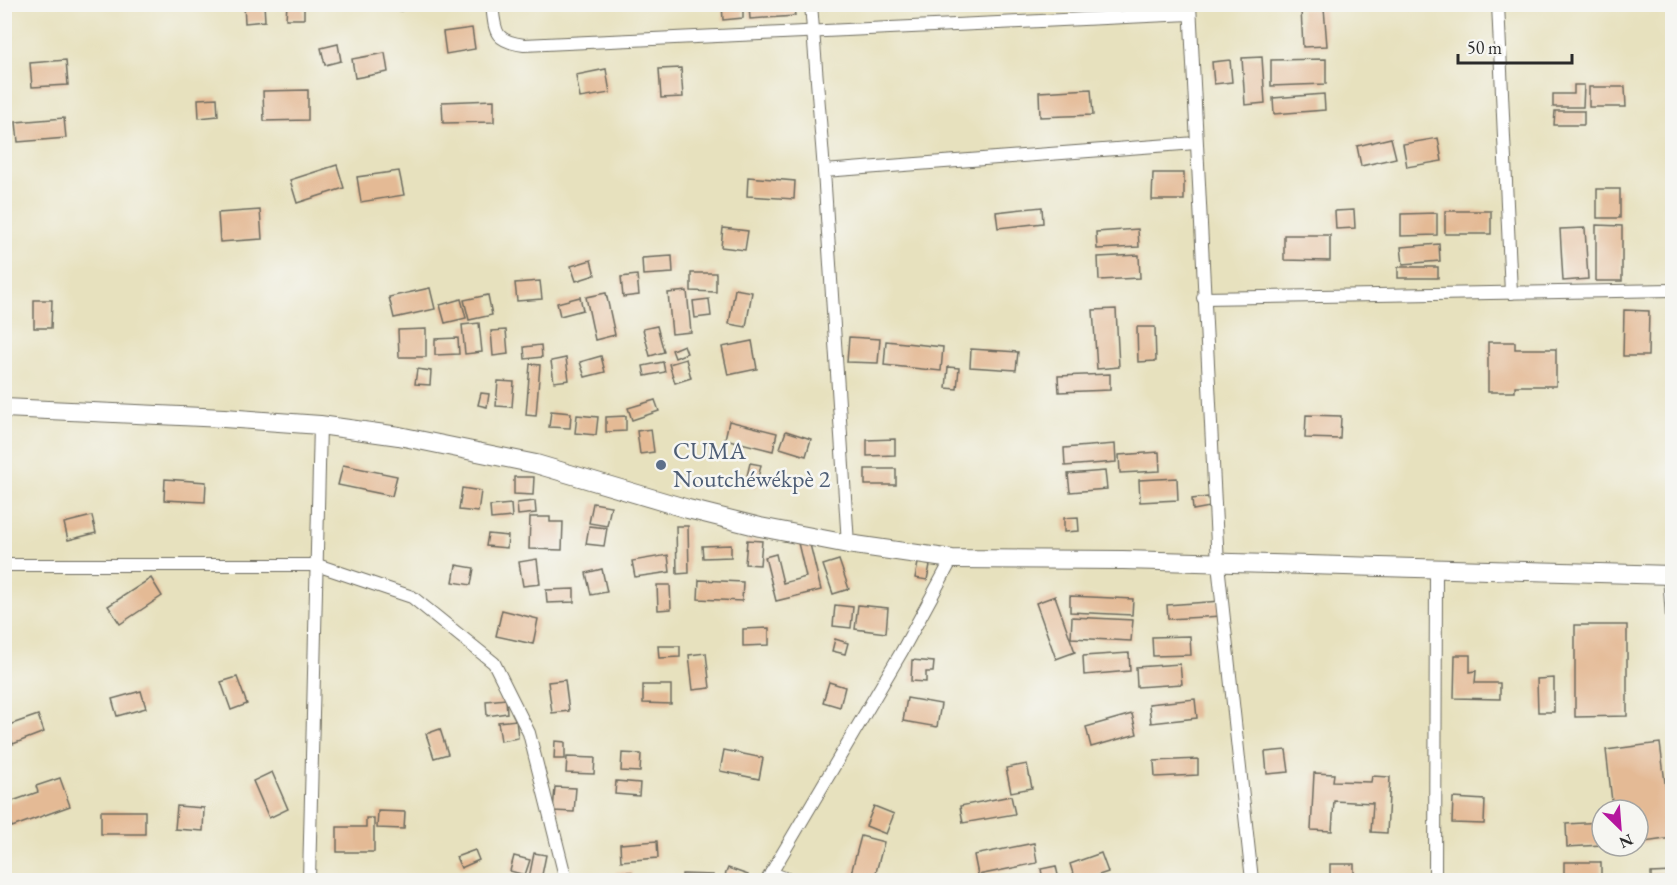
<svg xmlns="http://www.w3.org/2000/svg" width="1677" height="885" viewBox="0 0 1677 885" font-family="'EB Garamond',serif">
<style>
.building{fill:#e4ba95}
.lines{fill:none;stroke-linecap:round;stroke-linejoin:round}
.minor-casing{stroke:#6d6b5e;stroke-width:14}
.secondary-casing{stroke:#6d6b5e;stroke-width:20}
.minor{stroke:#fff;stroke-width:12}
.secondary{stroke:#fff;stroke-width:18}
.service-dot{fill:#5c6f8a;stroke:#f6f6f2;stroke-width:2}
.labels{text-anchor:middle;stroke-width:5;stroke-linejoin:round;paint-order:stroke}
.service-label{font-size:24px;fill:#4e5e75;stroke:#f6f6f2;text-anchor:start}
</style>
<rect width="100%" height="100%" fill="#f6f6f2"/>
<filter id="ink" filterUnits="userSpaceOnUse"><feTurbulence type="fractalNoise" baseFrequency=".0167" numOctaves="2"/><feDisplacementMap in="SourceGraphic" scale="12" xChannelSelector="R" yChannelSelector="G"/><feConvolveMatrix kernelMatrix="1 2 1 2 8 2 1 2 1" color-interpolation-filters="sRGB"/></filter>
<filter id="wash" filterUnits="userSpaceOnUse"><feTurbulence type="fractalNoise" baseFrequency=".008" numOctaves="4" result="noise"/><feDisplacementMap in="SourceGraphic" scale="24" xChannelSelector="R" yChannelSelector="G"/><feGaussianBlur stdDeviation="1.35" result="paint"/><feColorMatrix in="noise" values="0 0 0 0 0 0 0 0 0 0 0 0 0 0 0 0 0 1.4 0 .05"/><feComposite in="paint" operator="in"/></filter>
<g filter="url(#wash)">
<rect width="100%" height="100%" fill="#e7e1be"/>
<g id="blocks">
<g class="building">
<path d="M244,4H264L265,21L245,23Z"/>
<path d="M287,4H304V19H286Z"/>
<path d="M385,4H403L402,11L384,8Z"/>
<path d="M722,4H743V18L723,20Z"/>
<path d="M794,4L795,16L750,19L749,7Z"/>
<path d="M1324,8L1327,46L1303,47L1301,10Z"/>
<path d="M472,28L475,49L446,54L443,32Z"/>
<path d="M338,44L341,61L325,65L321,48Z"/>
<path d="M385,53L388,72L355,78L352,59Z"/>
<path d="M1262,57L1265,103L1245,105L1242,58Z"/>
<path d="M1326,59V84L1271,86V60Z"/>
<path d="M66,60L68,85L32,87L30,63Z"/>
<path d="M1230,60L1232,82L1214,84L1212,62Z"/>
<path d="M681,68L683,97L661,98L659,69Z"/>
<path d="M606,69L610,93L580,98L576,75Z"/>
<path d="M1574,85H1584L1583,107H1553V94H1574Z"/>
<path d="M1589,87H1625L1626,107H1589Z"/>
<path d="M1091,89L1093,115L1040,117L1039,92Z"/>
<path d="M308,90V120L264,121L263,91Z"/>
<path d="M1324,94L1325,110L1274,114L1273,98Z"/>
<path d="M217,98L218,116L199,118L198,99Z"/>
<path d="M494,100V122L443,123L442,102Z"/>
<path d="M1555,111H1584V125H1554Z"/>
<path d="M64,118L66,138L18,142L16,122Z"/>
<path d="M1391,138L1396,158L1361,166L1357,146Z"/>
<path d="M1438,138L1442,161L1407,167L1403,144Z"/>
<path d="M337,165L344,188L297,203L290,180Z"/>
<path d="M399,171L404,195L361,202L357,177Z"/>
<path d="M1153,173H1184V200H1152Z"/>
<path d="M748,177L795,181L794,199L747,196Z"/>
<rect x="1597" y="189" width="23" height="29"/>
<path d="M1042,207L1043,223L998,228L996,212Z"/>
<path d="M260,210L262,239L220,242L218,213Z"/>
<path d="M1354,210L1355,228L1336,229L1335,211Z"/>
<rect x="1445" y="211" width="46" height="23"/>
<path d="M1437,213V235L1401,236V214Z"/>
<path d="M1596,225L1622,226V281H1596Z"/>
<path d="M723,228L748,231L745,250L721,247Z"/>
<path d="M1585,228L1588,279L1563,281L1560,229Z"/>
<path d="M1138,229L1139,247L1097,249L1096,232Z"/>
<path d="M1284,235H1330V261L1284,260Z"/>
<path d="M1439,244L1440,261L1403,264L1401,247Z"/>
<path d="M1139,255L1140,278L1099,280L1098,257Z"/>
<path d="M672,256L673,273L643,275L642,258Z"/>
<path d="M591,260L595,275L576,281L571,266Z"/>
<rect x="1398" y="267" width="40" height="11"/>
<path d="M691,273H716V292L691,291Z"/>
<path d="M637,275L639,295L623,297L621,277Z"/>
<path d="M540,281L542,299L517,301L515,283Z"/>
<path d="M430,288L435,309L394,318L389,297Z"/>
<path d="M735,289L752,292L746,327L729,324Z"/>
<path d="M687,291L691,332L672,334L668,293Z"/>
<path d="M606,293L615,335L595,340L586,297Z"/>
<path d="M488,295L492,315L469,320L464,300Z"/>
<path d="M580,297L583,310L560,316L557,303Z"/>
<path d="M461,299L466,318L445,323L440,305Z"/>
<path d="M709,299L711,316L695,318L693,301Z"/>
<path d="M34,300H52L51,328H34Z"/>
<path d="M1116,309L1119,367L1097,369L1093,310Z"/>
<path d="M1624,310L1649,311L1648,356H1623Z"/>
<path d="M479,323L482,352L465,354L462,325Z"/>
<path d="M657,326L664,352L650,356L643,329Z"/>
<path d="M1137,327H1155L1156,361L1138,362Z"/>
<path d="M426,329V357H399L398,330Z"/>
<path d="M506,330L508,354L493,356L491,331Z"/>
<path d="M849,337L880,339L878,363L847,362Z"/>
<path d="M458,338L459,354L435,355V339Z"/>
<path d="M752,341L757,369L728,375L722,347Z"/>
<path d="M886,341L943,347L941,371L884,365Z"/>
<path d="M1488,342H1515V349H1556V386H1515V392H1488Z"/>
<path d="M541,345L542,357L525,359L524,347Z"/>
<path d="M684,345L687,353L675,358L672,350Z"/>
<path d="M971,349L1018,352L1016,370L970,367Z"/>
<path d="M601,356L605,372L585,377L580,362Z"/>
<path d="M566,358L569,380L554,382L551,361Z"/>
<path d="M686,359L691,378L675,383L669,364Z"/>
<path d="M663,362L665,372L645,376L643,366Z"/>
<path d="M530,364L540,365L536,416L526,415Z"/>
<path d="M948,367L959,368L957,389L946,388Z"/>
<path d="M417,369L431,371L430,385L415,384Z"/>
<path d="M1110,374V390L1059,392L1058,376Z"/>
<path d="M498,381L514,382L512,407L496,406Z"/>
<path d="M481,393L489,394L487,407L478,405Z"/>
<path d="M655,400L659,411L632,420L628,408Z"/>
<path d="M551,411L571,413L570,428L549,427Z"/>
<path d="M577,415L598,417L596,435L575,433Z"/>
<path d="M1306,415L1341,416L1340,439L1305,438Z"/>
<path d="M626,416V431L606,432V417Z"/>
<path d="M729,421L777,433L773,451L725,439Z"/>
<path d="M651,429L654,452L640,454L637,431Z"/>
<path d="M786,431L811,439L806,456L780,448Z"/>
<path d="M895,439V455L867,456V440Z"/>
<path d="M1115,444L1116,462L1065,466L1064,448Z"/>
<path d="M1159,452L1160,471L1120,473L1119,455Z"/>
<path d="M750,463L761,465L756,487L745,485Z"/>
<path d="M343,465L397,476L392,496L338,485Z"/>
<rect x="865" y="469" width="31" height="16"/>
<path d="M1105,471L1107,489L1070,492L1068,474Z"/>
<path d="M514,477H534L533,495L514,494Z"/>
<path d="M1177,478L1178,500L1140,502L1139,480Z"/>
<path d="M165,479L206,482L205,502L164,500Z"/>
<path d="M462,488L481,491L478,512L459,510Z"/>
<path d="M1208,497L1210,507L1193,510L1192,499Z"/>
<path d="M535,501L536,513L518,515L517,503Z"/>
<path d="M593,503L611,506L607,526L589,523Z"/>
<path d="M511,504L512,517L491,519L490,506Z"/>
<path d="M92,516L96,533L68,540L64,523Z"/>
<path d="M530,517H550V522H563L562,550L529,549Z"/>
<path d="M1078,517L1079,531L1064,532V518Z"/>
<path d="M589,526L607,528L604,546L586,544Z"/>
<path d="M676,526H688L689,573L677,574Z"/>
<path d="M488,534L508,536L507,548L486,546Z"/>
<path d="M747,540L762,541L760,565L745,564Z"/>
<path d="M809,540L821,590L776,601L765,557L776,554L783,583L806,577L798,543Z"/>
<path d="M731,545V557L703,558L702,546Z"/>
<path d="M668,555L670,572L635,577L632,561Z"/>
<path d="M537,559L540,584L523,586L519,562Z"/>
<path d="M839,560L849,589L833,594L823,565Z"/>
<path d="M918,563L930,565L927,580L915,578Z"/>
<path d="M456,565L474,568L471,585L453,582Z"/>
<path d="M602,569L607,592L591,595L586,573Z"/>
<path d="M151,578L162,596L120,624L108,606Z"/>
<path d="M699,580L743,582L742,601L698,599Z"/>
<path d="M657,585H670L671,609L658,610Z"/>
<path d="M574,589V602L547,603L546,590Z"/>
<path d="M1055,596L1075,652L1056,659L1036,603Z"/>
<path d="M1070,596L1133,599L1132,615L1070,612Z"/>
<path d="M1221,601L1222,616L1168,619L1167,605Z"/>
<path d="M835,605L853,607L851,628L833,626Z"/>
<path d="M858,605L888,608L886,633L855,629Z"/>
<path d="M502,610L538,619L533,644L496,636Z"/>
<path d="M1072,617L1133,620L1131,641L1071,638Z"/>
<path d="M1575,625H1627V716L1575,717Z"/>
<path d="M769,628V645L743,646V629Z"/>
<path d="M1190,636L1191,655L1153,656L1152,637Z"/>
<path d="M835,639L848,643L845,654L832,651Z"/>
<path d="M658,646H680V657L659,658Z"/>
<path d="M706,653L710,688L693,690L689,655Z"/>
<path d="M1129,653L1130,671L1084,675L1083,656Z"/>
<path d="M1455,655H1470V672L1476,671L1475,683H1500V699L1454,698Z"/>
<path d="M912,660L934,662L933,672H926V682L911,681Z"/>
<path d="M1180,664L1182,684L1137,687L1136,667Z"/>
<path d="M237,677L247,704L231,710L221,682Z"/>
<path d="M1554,678V712H1538L1537,679Z"/>
<path d="M565,680L569,711L552,713L548,682Z"/>
<path d="M829,682L845,687L840,707L823,702Z"/>
<path d="M643,685H671V704L643,703Z"/>
<path d="M141,691L146,708L117,716L112,699Z"/>
<path d="M907,698L941,704L937,727L903,721Z"/>
<path d="M506,699L507,713L487,716L486,701Z"/>
<path d="M1195,699L1197,718L1151,723L1149,704Z"/>
<path d="M1132,714L1137,734L1091,747L1086,727Z"/>
<path d="M38,715L44,732L13,744L6,726Z"/>
<path d="M516,720L518,738L501,741L498,722Z"/>
<path d="M440,729L448,754L434,758L426,734Z"/>
<path d="M555,741L565,742V759H554Z"/>
<path d="M1660,743L1672,838L1638,843V810H1613L1606,750Z"/>
<path d="M724,750L763,758L759,779L720,771Z"/>
<path d="M1286,750L1289,772L1267,774L1265,752Z"/>
<path d="M622,753L641,754L640,772L621,771Z"/>
<path d="M567,757L595,758L594,774L566,773Z"/>
<path d="M1198,759V775L1155,777L1154,761Z"/>
<path d="M1027,764L1032,788L1011,792L1006,768Z"/>
<path d="M272,772L288,809L269,818L253,781Z"/>
<path d="M1314,773L1334,774L1333,781L1371,782L1372,776L1390,777L1387,833L1371,832L1373,803L1334,801L1332,831L1311,830Z"/>
<path d="M60,778L70,806L12,827L4,804L38,792L36,786Z"/>
<path d="M616,781L640,783L639,796L615,794Z"/>
<path d="M555,787L576,788L574,812L553,811Z"/>
<path d="M1011,796L1015,814L963,823L960,806Z"/>
<path d="M1453,798L1485,800L1484,824L1452,823Z"/>
<path d="M177,806L204,808L203,831L175,829Z"/>
<path d="M874,806L894,814L886,834L866,826Z"/>
<rect x="101" y="811" width="44" height="23"/>
<path d="M378,811L405,812L404,829L377,828Z"/>
<path d="M366,818H374V852H337V827H366Z"/>
<path d="M1602,822V845L1567,847L1566,824Z"/>
<path d="M861,836L884,842L874,880L850,877Z"/>
<path d="M657,841L658,858L621,861L620,844Z"/>
<path d="M1034,843L1037,863L978,875L974,855Z"/>
<path d="M475,850L479,860L461,868L456,857Z"/>
<path d="M534,853L546,855L541,880L529,878Z"/>
<path d="M1101,853L1108,872L1084,880H1075L1070,864Z"/>
<path d="M514,856L530,860L525,875L510,871Z"/>
<rect x="1564" y="862" width="37" height="18"/>
<rect x="1330" y="864" width="24" height="16"/>
<path d="M1056,866L1059,880H1043L1041,869Z"/>
<path d="M728,868L748,875L746,880H723Z"/>
<rect x="616" y="872" width="16" height="8"/>
<path d="M1672,872V880H1651V873Z"/>
<path d="M682,874L713,875V880H682Z"/>
</g>
</g>
</g>
<g filter="url(#ink)">
<use href="#blocks" fill-opacity="0" stroke="#6d6b5e" stroke-width="1.5"/>
<g class="lines">
<defs>
<g id="minor">
<path d="M492,4C495,32 494,41 524,45L1190,14"/>
<path d="M811,4L824,171L848,544"/>
<path d="M1190,4L1218,564L1252,880"/>
<path d="M1498,4L1511,293"/>
<path d="M824,171L1196,143"/>
<path d="M1203,298L1672,290"/>
<path d="M4,565H317L412,597L494,663L529,733L566,880"/>
<path d="M1669,575L1672,618"/>
<path d="M771,873L790,880"/>
<path d="M309,880L320,425"/>
<path d="M767,880L902,651L952,559"/>
<path d="M1435,880L1436,569"/>
</g>
<path id="secondary" d="M4,408L224,418L320,425L399,436L536,464L688,509L760,527L848,544L952,559L1123,560L1672,575"/>
</defs>
<use href="#minor" class="minor-casing"/>
<use href="#secondary" class="secondary-casing"/>
<use href="#minor" class="minor"/>
<use href="#secondary" class="secondary"/>
</g>
</g>
<circle class="service-dot" cx="661" cy="465" r="6"/>
<g class="labels">
<g class="service-label">
<text x="673" y="459">CUMA<tspan x="673" dy="28">Noutchéwékpè 2</tspan></text>
</g>
</g>
<rect width="1677" height="885" fill="none" stroke="#f6f6f2" stroke-width="24"/>
<g transform="translate(1620 828) rotate(155)"><circle r="28" fill="#f6f6f2" stroke="#a5a5a2" stroke-width="1.5"/>
<path d="M0-4.5L10 22L0 15L-10 22Z" fill="#b5179e"/>
<text y="-9" font-size="16" font-weight="bold" text-anchor="middle" fill="#2b2b2b">N</text>
</g>
<path d="M1458 54v9h114v-9" fill="none" stroke="#2b2b2b" stroke-width="3"/>
<text x="1467" y="54" font-size="18" fill="#2b2b2b" stroke="#f6f6f2" stroke-width="4.5" paint-order="stroke">50 m</text>
</svg>
